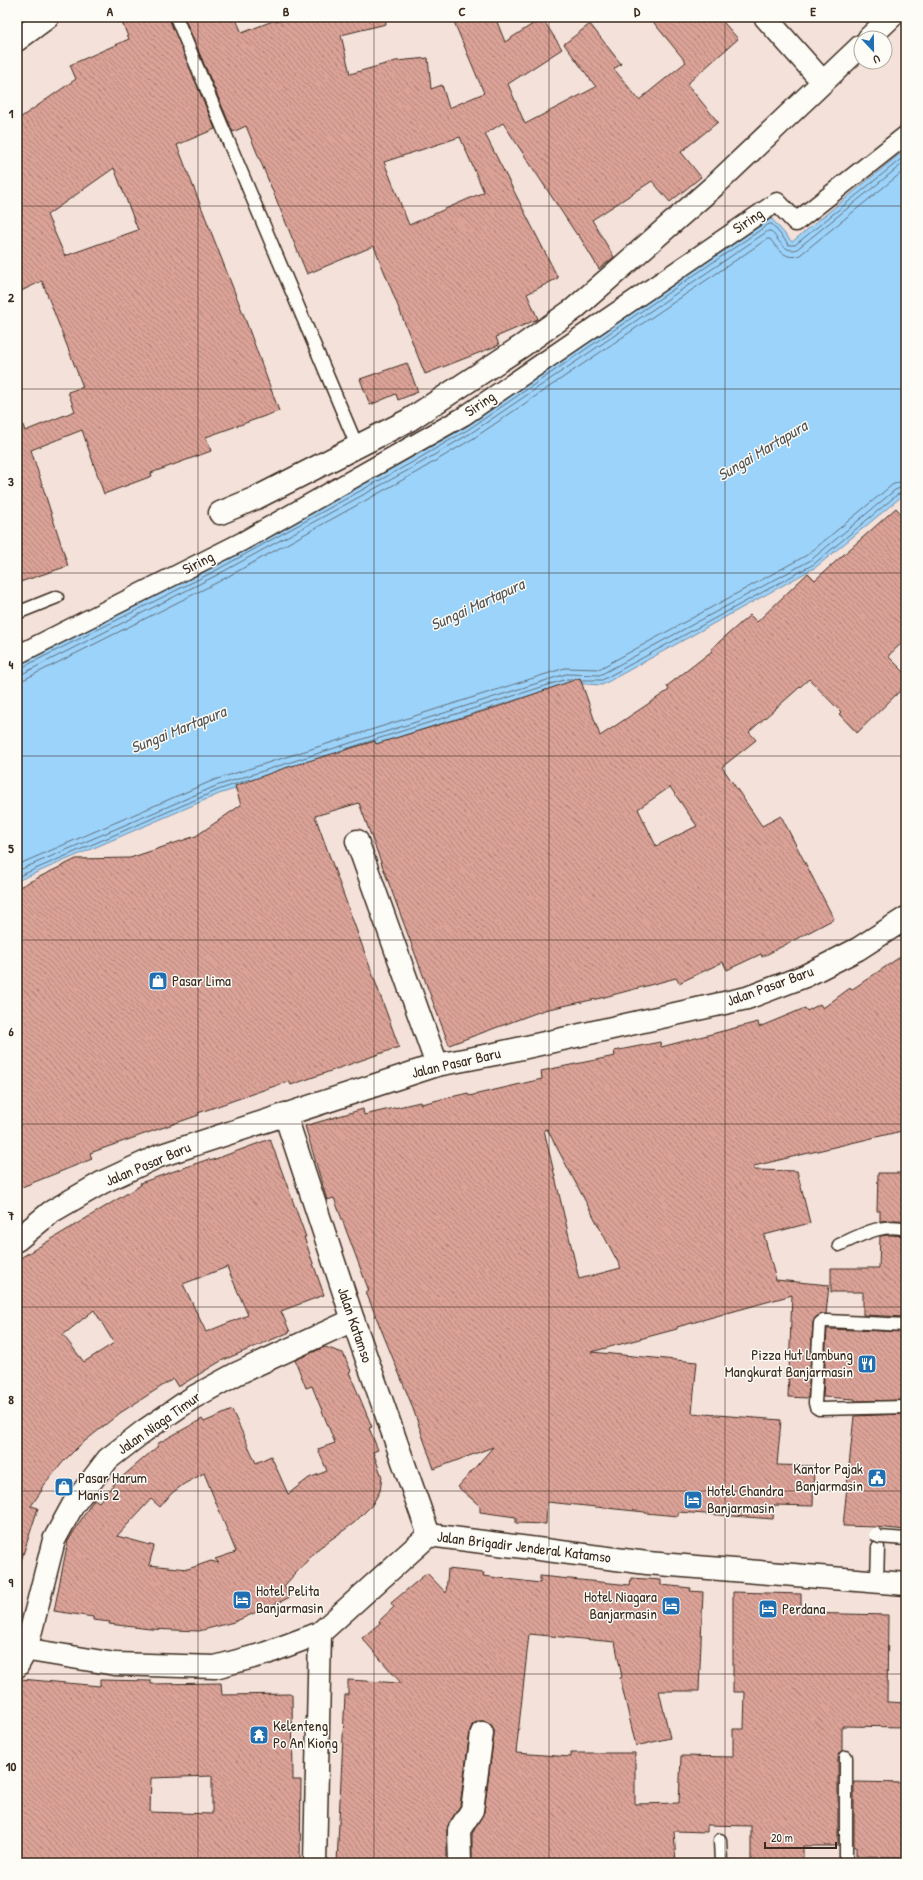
<svg xmlns="http://www.w3.org/2000/svg" width="923" height="1880" viewBox="0 0 923 1880" font-family="'Patrick Hand',sans-serif">
<style>
.water{fill:#9cd3fb;stroke:#758fa3}
.lines{fill:none;stroke-linecap:round;stroke-linejoin:round}
.shore{stroke:#626e76;stroke-width:1}
.building{fill:url(#building-back-hatch);stroke:#3b2a1e;fill-rule:evenodd}
.service-casing{stroke:#3b2a1e;stroke-width:15}
.pedestrian-casing{stroke:#3b2a1e;stroke-width:21}
.minor-casing{stroke:#3b2a1e;stroke-width:25}
.tertiary-casing{stroke:#3b2a1e;stroke-width:25}
.secondary-casing{stroke:#3b2a1e;stroke-width:25}
.service{stroke:#fdfcf7;stroke-width:12}
.pedestrian{stroke:#fdfcf7;stroke-width:18}
.minor{stroke:#fdfcf7;stroke-width:22}
.tertiary{stroke:#fdfcf7;stroke-width:22}
.secondary{stroke:#fdfcf7;stroke-width:22}
.service-bridge-casing{stroke:#3b2a1e;stroke-width:15;stroke-linecap:butt}
.service-bridge{stroke:#fdfcf7;stroke-width:12}
.grid{fill:none;stroke:#3b2a1e;stroke-width:1;stroke-opacity:0.55}
.labels{text-anchor:middle;stroke-width:3;stroke-linejoin:round;paint-order:stroke}
.street-label{font-size:15px;fill:#3b2a1e;stroke:#fdfcf7}
.poi-label{font-size:15px;fill:#3b2a1e;stroke:#fdfcf7;text-anchor:start}
.water-label{font-size:16px;font-style:italic;fill:#535455;stroke:#fdfcf7}
.neatline{fill:none;stroke:#3b2a1e;stroke-width:1.5}
.grid-label{font-size:13px;text-anchor:middle;font-weight:bold;fill:#3b2a1e}
</style>
<defs>
<pattern id="building-back-hatch" width="6" height="6" patternUnits="userSpaceOnUse"><rect width="6" height="6" fill="#dba297"/><path d="M-1 5l2 2M0 0l6 6M5-1l2 2" fill="none" stroke="#b3847b"/></pattern>
</defs>
<rect width="100%" height="100%" fill="#f3e1da"/>
<filter id="ink" filterUnits="userSpaceOnUse"><feTurbulence type="fractalNoise" baseFrequency=".025" numOctaves="2"/><feDisplacementMap in="SourceGraphic" scale="8" xChannelSelector="R" yChannelSelector="G"/><feConvolveMatrix kernelMatrix="1 2 1 2 8 2 1 2 1" color-interpolation-filters="sRGB"/></filter>
<g filter="url(#ink)">
<path class="water" d="M906,149V499L901,497L816,567L602,685L569,683L219,794L17,881V666L211,568L409,459L467,426L771,218L792,242Z"/>
<g class="lines">
<g class="shore">
<path d="M17,670L213,572L411,463L469,429L769,224H772L789,245H795L906,155"/>
<path d="M17,675L22,674L215,576L414,467L471,433L768,231H771C778,239 785,254 797,249L906,161"/>
<path d="M582,680H602L814,564L898,494L906,495"/>
<path d="M17,681L25,679L218,582L417,472L474,438L767,239H770C778,249 786,261 800,255L906,169"/>
<path d="M339,751L567,679H574"/>
<path d="M17,865L214,780L565,668L599,669L807,555L892,485L899,482L906,483"/>
<path d="M17,871L216,786L566,674L600,675L811,560L895,490L900,488L906,489"/>
<path d="M17,877L218,790L250,779"/>
</g>
</g>
<g class="building">
<path d="M120,17H169L215,129L177,145L244,316L279,411L206,437L211,451L151,473L152,476L104,494L82,430L31,450L68,566L17,583V420H21L25,431L75,411L68,392L83,387L42,281L17,293V120L76,79L70,65L129,39ZM114,168L138,230L65,256L47,215Z"/>
<path d="M184,17H235L242,33L275,20L276,22L295,17H385L386,24L341,35L350,74L396,61L428,58L431,89L442,85L449,108L484,93L452,17H495L505,42L542,18L562,49L508,84L525,124L596,87L564,44L590,24L621,64L614,69L639,100L686,62L649,17H719L738,39L687,84L718,122L681,152L701,177L670,202L652,181L592,220L614,257L599,269L578,234L577,235L503,123L485,134L558,278L527,294L538,319L496,337L499,345L425,374L374,246L307,274L246,126L233,132ZM460,137L484,192L409,225L384,162Z"/>
<path d="M407,363L418,392L398,400L396,394L370,405L360,379Z"/>
<path d="M896,508L906,519V639L889,655V657L906,674V685L857,733L839,714L841,712L809,679L749,732L756,740L722,767L762,826L781,816L834,919L762,957L761,954L727,970L723,962L679,983L676,978L601,998L544,1010L449,1045L359,803L315,816L399,1047L291,1085L289,1081L198,1113L199,1115L90,1153L92,1159L17,1189V888L76,859L130,858L196,836L241,805L235,786L282,769L375,741L376,744L497,707L580,678L600,736L669,690L667,686L712,651L711,649L750,615L757,622L808,573L815,580ZM670,787L697,826L656,846L638,809Z"/>
<path d="M906,953V1130L754,1166V1170L797,1171L810,1223L764,1235L776,1280L829,1285L826,1314L816,1317L813,1323L808,1398L788,1397L792,1295L677,1327V1329L591,1352L697,1362L692,1413L781,1420L777,1465L814,1466L813,1506L774,1505L773,1519L678,1512V1516L645,1513V1512L547,1502L546,1524L516,1523V1517L480,1512V1506L458,1487L493,1447L434,1469L411,1403L366,1292L369,1291L334,1198L327,1200L305,1126L363,1109L364,1115L420,1102L421,1104L468,1093L469,1096L542,1079L541,1071L615,1056L614,1051L660,1042L661,1047L758,1022L759,1027L805,1008L807,1011L820,1004L823,1008L850,988L851,990ZM547,1129L621,1268L579,1279L544,1130Z"/>
<path d="M270,1139L306,1237H304L324,1295L281,1311L290,1332L221,1361L178,1387L173,1379L120,1413L80,1445L63,1462L41,1489L42,1490L31,1506L38,1508L21,1561L17,1560V1260L141,1185L140,1183L209,1159L210,1161ZM227,1267L248,1315L206,1332L183,1284ZM94,1310L114,1343L84,1362L63,1335Z"/>
<path d="M878,1173H906V1221L897,1220L880,1221V1211H877Z"/>
<path d="M889,1235L906,1236V1317L863,1315V1292H831V1268H879L880,1236Z"/>
<path d="M827,1329L906,1332V1400L855,1401V1399L823,1397Z"/>
<path d="M325,1347L343,1353L351,1371L349,1372L372,1427L369,1428L378,1450L373,1452L382,1477L380,1491L372,1505L354,1523L319,1548L284,1586L290,1597L268,1608V1607L234,1622L199,1631L150,1629L109,1624L110,1622L93,1620V1617L54,1611L68,1541L94,1499L99,1502L115,1483L158,1446L157,1444L202,1419L204,1422L232,1410L256,1463L271,1456L288,1494L309,1478L327,1471L318,1449L335,1443L312,1386L306,1388L295,1360ZM204,1473L236,1552L215,1559L219,1563L211,1561L188,1569L149,1565L154,1546L117,1536L151,1499L160,1507L172,1493L184,1484Z"/>
<path d="M906,1414V1530L876,1527L843,1526L854,1416Z"/>
<path d="M448,1569L484,1573L483,1576L540,1583V1576L630,1585L631,1578L661,1580V1585L691,1588L690,1591L703,1592L699,1691H659L670,1738L636,1746L620,1678L622,1677L615,1642L529,1634L516,1753L571,1757V1753H635V1804L679,1803L681,1756L733,1757V1729H744L745,1692H733V1592L801,1594V1613L888,1615L887,1702L906,1703V1727L842,1726V1751L838,1757V1846H803V1863H751V1826L707,1825V1832L674,1831L676,1863H472V1834L484,1812L494,1735V1729L490,1723L483,1721H478L472,1725L470,1731L460,1806L449,1823L447,1830V1863H337L345,1695H348V1680L401,1683L362,1638L380,1623L379,1621L394,1607L391,1603L427,1573L446,1593Z"/>
<path d="M21,1679L100,1686V1680L151,1681V1684L221,1683L222,1695L292,1694L293,1780H301L300,1863H17V1723ZM212,1776V1814L150,1812L151,1778Z"/>
<path d="M854,1782L906,1783V1857L856,1856V1847H854Z"/>
</g>
<g class="lines">
<defs>
<g id="service">
<path d="M176,17L357,446"/>
<path d="M17,613L57,597"/>
<path d="M839,1245C859,1236 883,1222 906,1229"/>
<path d="M906,1325L828,1321H823L820,1323L815,1403L816,1407L819,1409L906,1407"/>
<path d="M877,1582L878,1547"/>
<path d="M846,1757V1863"/>
<path d="M720,1840L721,1863"/>
</g>
<path id="pedestrian" d="M17,655L243,541L464,416L777,202L796,222L906,135"/>
<g id="minor">
<path d="M765,17L823,82"/>
<path d="M869,38L891,17"/>
<path d="M220,513L256,498L409,420L522,346L574,309L714,186L861,46"/>
<path d="M357,841L437,1065"/>
<path d="M285,1114L353,1320L429,1535"/>
<path d="M17,1648L115,1664L215,1667L264,1654L320,1633L429,1535L647,1563L906,1584"/>
<path d="M17,1666L26,1650L54,1540L73,1505L108,1459L144,1431L192,1398L236,1374L353,1320"/>
<path d="M315,1863L320,1633"/>
<path d="M460,1863L459,1830L472,1810L482,1733"/>
</g>
<path id="tertiary" d="M17,1240L51,1212L103,1182L159,1156L437,1065L495,1054L747,998L805,976L858,949L906,918"/>
<path id="secondary" d="M17,40L48,17"/>
</defs>
<use href="#service" class="service-casing"/>
<use href="#pedestrian" class="pedestrian-casing"/>
<use href="#minor" class="minor-casing"/>
<use href="#tertiary" class="tertiary-casing"/>
<use href="#secondary" class="secondary-casing"/>
<use href="#service" class="service"/>
<use href="#pedestrian" class="pedestrian"/>
<use href="#minor" class="minor"/>
<use href="#tertiary" class="tertiary"/>
<use href="#secondary" class="secondary"/>
<defs>
<path id="service-bridge" d="M875,1534L879,1537L906,1539"/>
</defs>
<use href="#service-bridge" class="service-bridge-casing"/>
<use href="#service-bridge" class="service-bridge"/>
</g>
</g>
<path class="grid" d="M198,17V1863M374,17V1863M549,17V1863M725,17V1863M17,206H906M17,389H906M17,573H906M17,756H906M17,940H906M17,1124H906M17,1307H906M17,1491H906M17,1674H906"/>
<defs>
<symbol id="shop-square" viewBox="-11 -11 22 22"><rect x="-9" y="-9" width="18" height="18" rx="4" fill="#1f6fb2" stroke="#fdfcf7"/><path d="M-5-2.5h2.3a2.7 3.5 0 0 1 5.4 0H5L5.5 6h-11ZM-1.5-2.5h3a1.5 2.3 0 0 0-3 0Z" fill="#fff"/></symbol>
<symbol id="restaurant-square" viewBox="-11 -11 22 22"><rect x="-9" y="-9" width="18" height="18" rx="4" fill="#1f6fb2" stroke="#fdfcf7"/><path d="M-5-6h1v4h1v-4h1v4h1v-4h1v5L-1.5 .5V6h-2V.5L-5-1ZM5-6V6H3V1.5H1.5Q1.5-4 5-6Z" fill="#fff"/></symbol>
<symbol id="civic-square" viewBox="-11 -11 22 22"><rect x="-9" y="-9" width="18" height="18" rx="4" fill="#1f6fb2" stroke="#fdfcf7"/><path d="M-.6-6.5H3V-4.5H.6V-3L4-1V1h2V6H-6V1h2V-1L-.6-3ZM-1.2 2.5V6h2.4V2.5Z" fill="#fff"/></symbol>
<symbol id="hotel-square" viewBox="-11 -11 22 22"><rect x="-9" y="-9" width="18" height="18" rx="4" fill="#1f6fb2" stroke="#fdfcf7"/><path d="M-6-4.5h1.5V1H6V5H4.5V3h-9V5H-6ZM-4 0a1.8 1.8 0 1 1 3.6 0ZM.5 0V-2.5h3Q6-2.5 6 0Z" fill="#fff"/></symbol>
<symbol id="temple-square" viewBox="-11 -11 22 22"><rect x="-9" y="-9" width="18" height="18" rx="4" fill="#1f6fb2" stroke="#fdfcf7"/><path d="M0-6L5-2H3V0L6.5 2.5H4V6H1.5V3h-3V6H-4V2.5H-6.5L-3 0V-2H-5Z" fill="#fff"/></symbol>
</defs>
<g fill-rule="evenodd">
<use href="#shop-square" x="147" y="970" width="22" height="22"/>
<use href="#restaurant-square" x="856" y="1353" width="22" height="22"/>
<use href="#civic-square" x="866" y="1467" width="22" height="22"/>
<use href="#shop-square" x="53" y="1476" width="22" height="22"/>
<use href="#hotel-square" x="682" y="1489" width="22" height="22"/>
<use href="#hotel-square" x="231" y="1589" width="22" height="22"/>
<use href="#hotel-square" x="660" y="1595" width="22" height="22"/>
<use href="#hotel-square" x="757" y="1598" width="22" height="22"/>
<use href="#temple-square" x="248" y="1724" width="22" height="22"/>
</g>
<g class="labels">
<g class="street-label">
<text transform="translate(748 221) rotate(-34)" y="5">Siring</text>
<text transform="translate(480 404) rotate(-34)" y="5">Siring</text>
<text transform="translate(198 563) rotate(-27)" y="5">Siring</text>
<text transform="translate(770 986) rotate(-20)" y="5">Jalan Pasar Baru</text>
<text transform="translate(456 1063) rotate(-13)" y="5">Jalan Pasar Baru</text>
<text transform="translate(148 1164) rotate(-23)" y="5">Jalan Pasar Baru</text>
<text transform="translate(355 1325) rotate(71)" y="5">Jalan Katamso</text>
<text transform="translate(159 1423) rotate(-35)" y="5">Jalan Niaga Timur</text>
<text transform="translate(524 1547) rotate(7)" y="5">Jalan Brigadir Jenderal Katamso</text>
</g>
<g class="poi-label">
<text x="172" y="986">Pasar Lima</text>
<text x="853" y="1360" text-anchor="end">Pizza Hut Lambung<tspan x="853" dy="17">Mangkurat Banjarmasin</tspan></text>
<text x="863" y="1474" text-anchor="end">Kantor Pajak<tspan x="863" dy="17">Banjarmasin</tspan></text>
<text x="78" y="1483">Pasar Harum<tspan x="78" dy="17">Manis 2</tspan></text>
<text x="707" y="1496">Hotel Chandra<tspan x="707" dy="17">Banjarmasin</tspan></text>
<text x="256" y="1596">Hotel Pelita<tspan x="256" dy="17">Banjarmasin</tspan></text>
<text x="657" y="1602" text-anchor="end">Hotel Niagara<tspan x="657" dy="17">Banjarmasin</tspan></text>
<text x="782" y="1614">Perdana</text>
<text x="273" y="1731">Kelenteng<tspan x="273" dy="17">Po An Kiong</tspan></text>
</g>
<g class="water-label">
<text transform="translate(762 450) rotate(-31)" y="6">Sungai Martapura</text>
<text transform="translate(477 604) rotate(-25)" y="6">Sungai Martapura</text>
<text transform="translate(178 729) rotate(-22)" y="6">Sungai Martapura</text>
</g>
</g>
<rect width="923" height="1880" fill="none" stroke="#fdfcf7" stroke-width="44"/>
<g transform="translate(873 50) rotate(158)"><circle r="19" fill="#fdfcf7" stroke="#afa8a0"/>
<path d="M0-3L7 15L0 10L-7 15Z" fill="#1f6fb2"/>
<text y="-6" font-size="11" font-weight="bold" text-anchor="middle" fill="#3b2a1e">U</text>
</g>
<path d="M765 1842v6h71v-6" fill="none" stroke="#3b2a1e" stroke-width="2"/>
<text x="771" y="1842" font-size="12" fill="#3b2a1e" stroke="#fdfcf7" stroke-width="3" paint-order="stroke">20 m</text>
<rect x="22" y="22" width="879" height="1836" class="neatline"/>
<g class="grid-label">
<text x="110" y="16">A</text>
<text x="286" y="16">B</text>
<text x="462" y="16">C</text>
<text x="637" y="16">D</text>
<text x="813" y="16">E</text>
<text x="11" y="118">1</text>
<text x="11" y="302">2</text>
<text x="11" y="486">3</text>
<text x="11" y="669">4</text>
<text x="11" y="853">5</text>
<text x="11" y="1036">6</text>
<text x="11" y="1220">7</text>
<text x="11" y="1404">8</text>
<text x="11" y="1587">9</text>
<text x="11" y="1771">10</text>
</g>
</svg>
